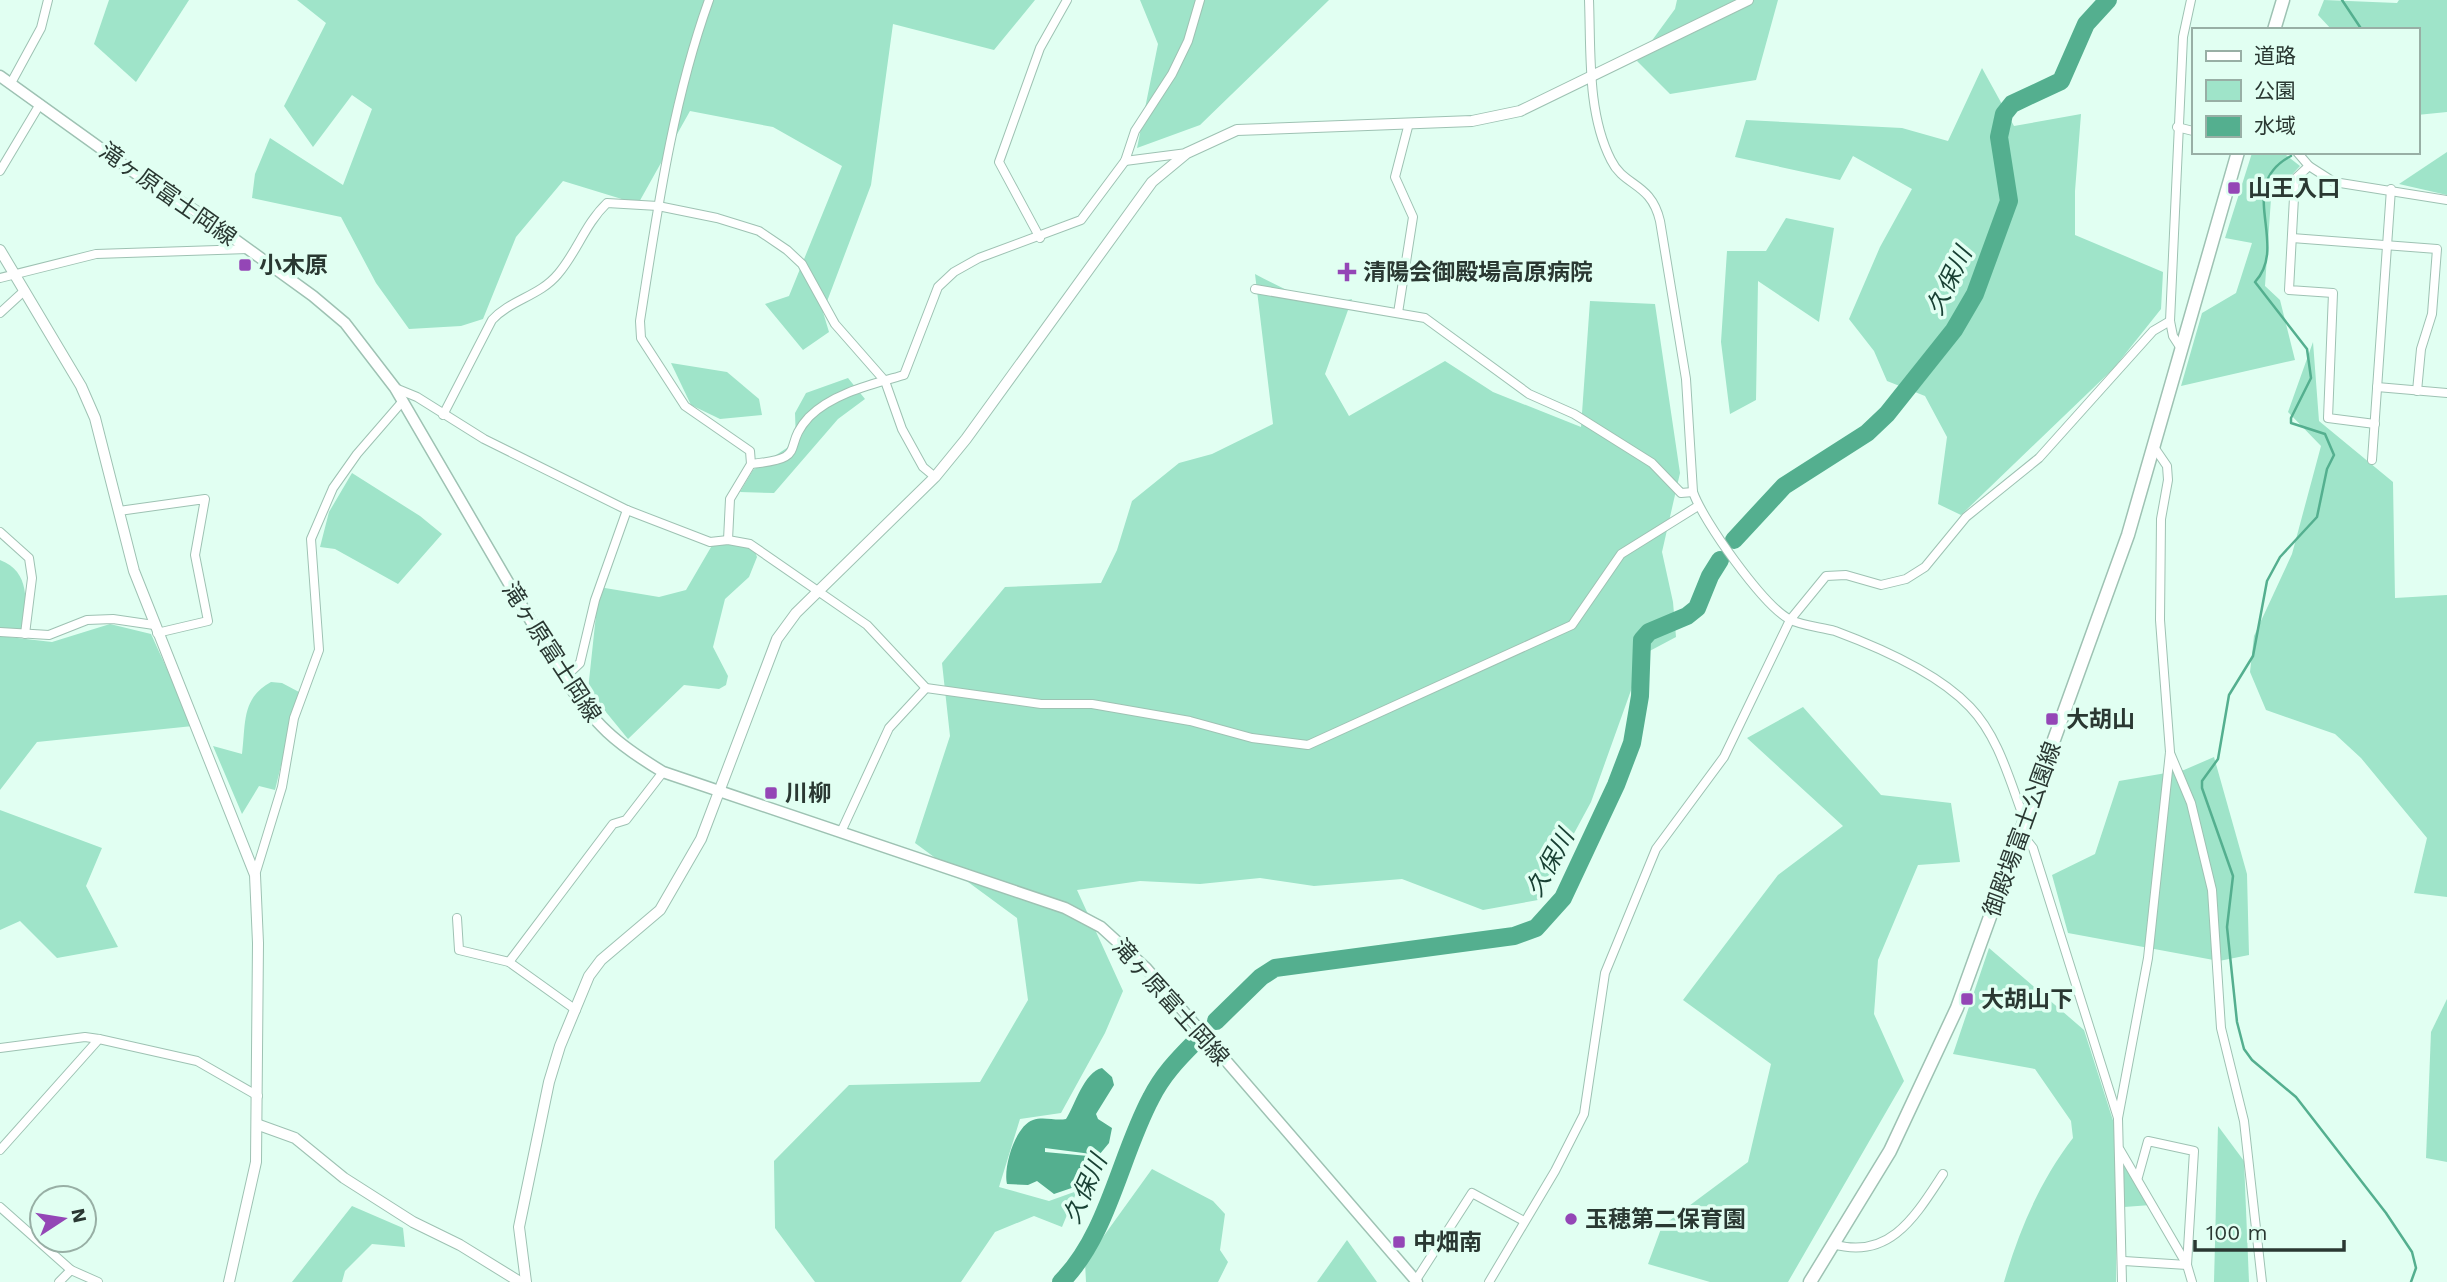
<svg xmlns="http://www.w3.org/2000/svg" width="2447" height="1282" viewBox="0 0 2447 1282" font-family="'Work Sans','Noto Sans JP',sans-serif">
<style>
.green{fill:#9fe4c9}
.water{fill:#54af8f}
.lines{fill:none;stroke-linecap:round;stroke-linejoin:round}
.stream{stroke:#54af8f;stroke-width:2.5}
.river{stroke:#54af8f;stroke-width:18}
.minor-casing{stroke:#9ec2b3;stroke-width:10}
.tertiary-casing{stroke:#9ec2b3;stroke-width:12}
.secondary-casing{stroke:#9ec2b3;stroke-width:13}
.primary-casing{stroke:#9ec2b3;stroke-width:15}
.minor{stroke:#fff;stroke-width:8}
.tertiary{stroke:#fff;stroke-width:10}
.secondary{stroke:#fff;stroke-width:10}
.primary{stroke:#fff;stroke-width:12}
.poi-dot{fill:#9446b6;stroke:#e1fff2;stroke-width:2.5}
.labels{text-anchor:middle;stroke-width:7;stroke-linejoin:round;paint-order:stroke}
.poi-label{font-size:23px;font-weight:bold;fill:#2a3832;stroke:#e1fff2;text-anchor:start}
.street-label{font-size:23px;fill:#2a3832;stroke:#e1fff2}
.water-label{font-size:24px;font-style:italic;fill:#194134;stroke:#e1fff2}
</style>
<rect width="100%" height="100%" fill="#e1fff2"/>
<g class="green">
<path d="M109,0H189L136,82L94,44Z"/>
<path d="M297,0H1035L994,50L893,24L871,185L823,312L829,332L803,350L765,304L789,296L842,166L773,127L690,111L638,204L563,181L516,237L483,319L461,326L409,329L376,283L341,217L252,198L255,174L270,138L343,185L372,109L352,95L313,147L284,106L326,23Z"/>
<path d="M1140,0H1329L1200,125L1137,148L1158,44Z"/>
<path d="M1677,0H1778L1756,80L1670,94L1637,61L1675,9Z"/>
<path d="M2324,0L2397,3L2399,0H2447V112L2417,115V30H2332L2318,15Z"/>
<path d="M1982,68L2014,126L2081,114L2075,191V235L2163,272L2161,309L2114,368L1961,515L1938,504L1947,437L1925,396L1887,381L1874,351L1849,319L1880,247L1912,189L1853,156L1840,180L1735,157L1746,120L1902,128L1948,141Z"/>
<path d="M2447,152V195L2399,184Z"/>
<path d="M2252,153L2286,155L2300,166L2285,182L2272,184L2265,286L2280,300L2295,360L2181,386L2202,313L2236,293L2252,243L2225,238Z"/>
<path d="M1786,218L1834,228L1819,322L1758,281L1756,400L1730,414L1721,342L1727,251H1766Z"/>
<path d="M1255,274C1286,290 1316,308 1352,299L1325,374L1349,416L1445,361L1493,392L1581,427L1590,301L1655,304L1680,473L1662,552L1673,602L1676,637L1644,654L1591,802L1538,900L1483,910L1402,879L1314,886L1260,878L1200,884L1140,881L1077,890L1123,991L1105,1033L1061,1113L1020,1119L999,1187L1049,1201L1077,1191L1062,1227L1034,1216L995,1232L961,1282H815L775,1228L774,1161L849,1085L980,1082L1028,1000L1017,918L915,843L950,736L942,663L1005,587L1101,583L1117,550L1132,501L1179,463L1212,454L1273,424Z"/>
<path d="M2313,342L2319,421L2393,482L2395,598L2447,595V897L2414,893L2427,838L2361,758L2335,734L2266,710L2250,672L2254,636L2292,554L2321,446L2288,412Z"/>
<path d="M671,363L727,372L759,399L762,415L720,419L691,405Z"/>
<path d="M848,378L865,399L838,419L774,493L740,492L753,470L796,442L795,413L806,393Z"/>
<path d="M352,473L420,516L442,534L398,584L335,549L320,547L329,512Z"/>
<path d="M714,542L753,546L757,557L749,577L725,599L713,647L728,676L726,685L719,689L684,685L628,739L588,690L599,587L659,597L686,590Z"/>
<path d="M0,560C31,572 26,602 24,630L0,632Z"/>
<path d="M110,624L151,634L193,726L37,742L0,790V636L52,642Z"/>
<path d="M271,682L282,683L299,692L275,790L259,786L242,814L213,746L242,754C246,724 241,698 271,682Z"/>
<path d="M1803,707L1881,795L1951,803L1960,862L1918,865L1878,960L1874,1014L1904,1081L1788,1282H1710L1648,1264L1662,1226L1748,1162L1771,1064L1683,1000L1778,875L1843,826L1747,738Z"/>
<path d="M2214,757L2247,874L2249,955L2219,961L2068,933L2052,875L2095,854L2119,781L2184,770Z"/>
<path d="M0,810L102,848L86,886L118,947L57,958L20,921L0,930Z"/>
<path d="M1989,948L2084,1030L2117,1133L2116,1282H2004C2019,1230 2040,1181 2073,1138L2071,1121L2035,1069L1953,1054Z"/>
<path d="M2447,999V1162L2426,1158L2431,1032Z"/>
<path d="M2218,1126L2244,1161L2249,1282H2214Z"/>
<path d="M2122,1156L2151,1205L2124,1207Z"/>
<path d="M1152,1169L1213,1201L1225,1214L1220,1250L1228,1262L1218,1282H1086L1085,1262Z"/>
<path d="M352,1206L403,1228L405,1247L372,1244L345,1271L342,1282H292Z"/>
<path d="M1347,1240L1377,1282H1317Z"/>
</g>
<path class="water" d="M1102,1068L1112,1077L1114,1085L1096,1114L1098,1119L1112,1128L1109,1143L1099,1155L1045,1148V1152L1099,1157L1100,1171L1095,1180L1054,1194L1037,1181L1028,1185L1007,1184C1003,1168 1015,1126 1033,1120C1043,1116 1055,1121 1066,1119C1075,1105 1084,1072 1102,1068Z"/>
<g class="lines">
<g class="stream">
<path d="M2342,0L2362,30"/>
<path d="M2291,156C2234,186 2290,244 2255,282L2307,349L2311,378L2291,418V423L2325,434L2334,455L2327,469L2317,517L2280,557L2267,581L2253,656L2229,695L2218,759L2202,781V788L2233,876L2227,927L2237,1022L2244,1049L2252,1060L2296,1097L2386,1213L2412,1252L2416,1268L2411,1282"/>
</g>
<g class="river">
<path d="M1734,540L1784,486L1867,433L1887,414L1954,330L1975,294L2009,201L1999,137L2004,114L2012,104L2061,81L2086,24L2108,0"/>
<path d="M1216,1021L1261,977L1275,968L1514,936L1536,928L1563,898L1616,785L1632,743L1640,696L1642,640L1649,632L1687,616L1697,608L1710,576L1720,560"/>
<path d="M1061,1282C1108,1235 1120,1156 1151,1098C1162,1076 1177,1060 1194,1043"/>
</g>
<defs>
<g id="minor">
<path d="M709,0C672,103 657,213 640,321L641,338L685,406L750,451L751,464L730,499L728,540"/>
<path d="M1589,0C1591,52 1587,113 1611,160C1624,187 1651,182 1660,221L1686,379L1693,492C1703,521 1763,605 1789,619C1802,626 1821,627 1835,631C1878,647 1938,673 1970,707C1999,737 2010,782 2025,821"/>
<path d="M11,83L41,28L48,0"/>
<path d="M2177,127L2193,131"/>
<path d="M2297,152L2309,166L2334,182L2447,200"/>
<path d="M1125,161L1187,153"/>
<path d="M2309,166L2295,179L2289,290L2333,293L2328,418L2375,424"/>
<path d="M0,171L40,104"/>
<path d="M1040,238L999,162L1040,48L1067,0"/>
<path d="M2292,238L2437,249L2432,314L2421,349L2417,391"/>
<path d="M0,278L96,254L248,249"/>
<path d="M1255,289L1425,318L1529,394L1574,414L1652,463L1681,493L1693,492"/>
<path d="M0,313L24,291"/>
<path d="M1398,313L1413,217L1395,177L1409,123"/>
<path d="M2182,350L2173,336L2170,321L2183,37L2191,0"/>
<path d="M2377,387L2447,393"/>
<path d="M395,388L417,397L484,439L627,510L710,542L728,540L750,544L867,625L926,688L1041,704H1092L1190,721L1252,738L1308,745L1572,625L1621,554L1698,506"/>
<path d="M443,415L492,320C510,300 540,296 558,274C577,252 585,224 607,203L658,206L717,218L759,231L787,250L802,264L835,324L885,381L902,429L923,467L935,477"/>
<path d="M2372,460L2391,189"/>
<path d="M751,464C811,458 780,448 809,417C833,393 873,384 904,375L938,287L954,272L979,258L1081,220L1125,161L1135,131L1172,74L1188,41L1200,0"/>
<path d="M119,511L205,499L195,555L208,621L157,633"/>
<path d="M0,532L29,558L32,578L25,634"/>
<path d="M0,632L49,635L87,620L113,619L154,625"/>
<path d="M564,678L580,663L595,600L627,510"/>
<path d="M2170,753L2191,803L2212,890L2221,1028L2244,1121L2262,1282"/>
<path d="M841,832L889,728L926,688"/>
<path d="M2021,833L2033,848L2118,1118L2122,1282"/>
<path d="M255,875L282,787L294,718L319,650L311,539L333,488L357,454L402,402"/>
<path d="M457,918L459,950L509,962L576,1010"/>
<path d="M509,962L613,824L626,820L663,772"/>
<path d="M0,1048L85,1037L99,1039L197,1061L258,1096"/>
<path d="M2118,1118L2148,958L2170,752L2160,620L2161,519L2168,480L2167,466L2154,447"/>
<path d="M0,1150L99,1039"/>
<path d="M2120,1150L2187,1265L2192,1282"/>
<path d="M0,1207L71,1270"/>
<path d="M1833,1244C1890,1261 1916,1215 1943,1174"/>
<path d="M2124,1261L2187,1265L2194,1151L2148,1141L2138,1177"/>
<path d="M1416,1280L1472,1193L1524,1221"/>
<path d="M59,1282L71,1270L98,1282"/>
<path d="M1489,1282L1555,1171L1584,1114L1605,973L1656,849L1724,757L1790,620L1826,576L1846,575L1881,585L1906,579L1925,567L1966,517L2039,458L2153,331L2170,321"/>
</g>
<g id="tertiary">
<path d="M0,250L81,386L95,418L134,571L255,875L258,943L256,1162L229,1282"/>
<path d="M259,1125L295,1138L344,1178L413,1222L460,1245L520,1282"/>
<path d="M526,1282L519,1227L549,1082L560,1046L589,976L601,960L660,910L701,839L777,639L796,613L935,477L966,439L1152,182L1187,153L1237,130L1472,121L1520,111L1748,0"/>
</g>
<path id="secondary" d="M0,76L142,178L197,212L313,296L345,323L395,388L564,678C595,725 615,743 663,772L1065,908L1101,927L1146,968L1417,1282"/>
<g id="primary">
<path d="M2274,30L2283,0"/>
<path d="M1810,1282L1890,1151L1957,1008L2128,535L2238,152"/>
</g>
</defs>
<use href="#minor" class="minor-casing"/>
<use href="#tertiary" class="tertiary-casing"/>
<use href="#secondary" class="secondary-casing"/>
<use href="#primary" class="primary-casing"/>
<use href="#minor" class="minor"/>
<use href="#tertiary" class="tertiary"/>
<use href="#secondary" class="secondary"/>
<use href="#primary" class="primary"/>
</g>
<g class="poi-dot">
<rect x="2227" y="181" width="14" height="14" rx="3.5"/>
<rect x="238" y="258" width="14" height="14" rx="3.5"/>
<path d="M1343.5 261.5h7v7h7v7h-7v7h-7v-7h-7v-7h7z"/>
<rect x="2045" y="712" width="14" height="14" rx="3.5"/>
<rect x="764" y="786" width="14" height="14" rx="3.5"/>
<rect x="1960" y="992" width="14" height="14" rx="3.5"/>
<circle cx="1571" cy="1219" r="7"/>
<rect x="1392" y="1235" width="14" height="14" rx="3.5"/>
</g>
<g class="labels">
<g class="poi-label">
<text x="2248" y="196">山王入口</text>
<text x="259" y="273">小木原</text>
<text x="1363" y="280">清陽会御殿場高原病院</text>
<text x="2066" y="727">大胡山</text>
<text x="785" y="801">川柳</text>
<text x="1981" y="1007">大胡山下</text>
<text x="1585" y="1227">玉穂第二保育園</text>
<text x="1413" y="1250">中畑南</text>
</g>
<g class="street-label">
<text transform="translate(168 194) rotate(35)" y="8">滝ヶ原富士岡線</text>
<text transform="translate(552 652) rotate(57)" y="8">滝ヶ原富士岡線</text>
<text transform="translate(2022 829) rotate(-70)" y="8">御殿場富士公園線</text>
<text transform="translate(1171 1002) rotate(48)" y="8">滝ヶ原富士岡線</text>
</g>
<g class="water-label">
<text transform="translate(1949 281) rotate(-64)" y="8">久保川</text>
<text transform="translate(1550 863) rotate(-61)" y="8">久保川</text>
<text transform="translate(1085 1189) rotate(-66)" y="8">久保川</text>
</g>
</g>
<rect x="2192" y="28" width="228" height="126" fill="#e1fff2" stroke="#98afa5" stroke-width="2"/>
<rect x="2206" y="51" width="35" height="10" fill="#ffffff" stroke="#98afa5" stroke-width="2"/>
<text x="2254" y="63" font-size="21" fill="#2a3832">道路</text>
<rect x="2206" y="80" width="35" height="21" fill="#9fe4c9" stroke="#98afa5" stroke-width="2"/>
<text x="2254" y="98" font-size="21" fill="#2a3832">公園</text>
<rect x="2206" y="116" width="35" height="21" fill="#54af8f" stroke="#98afa5" stroke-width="2"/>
<text x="2254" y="133" font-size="21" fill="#2a3832">水域</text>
<g transform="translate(63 1219) rotate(78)"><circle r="33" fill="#e1fff2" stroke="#98afa5" stroke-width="2"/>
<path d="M0-5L12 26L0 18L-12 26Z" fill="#9446b6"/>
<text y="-10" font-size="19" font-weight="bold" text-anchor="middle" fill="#2a3832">N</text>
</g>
<path d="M2195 1240v10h149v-10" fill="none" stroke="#2a3832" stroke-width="3.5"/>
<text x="2206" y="1240" font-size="21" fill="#2a3832" stroke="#e1fff2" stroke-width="5" paint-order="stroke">100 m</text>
</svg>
